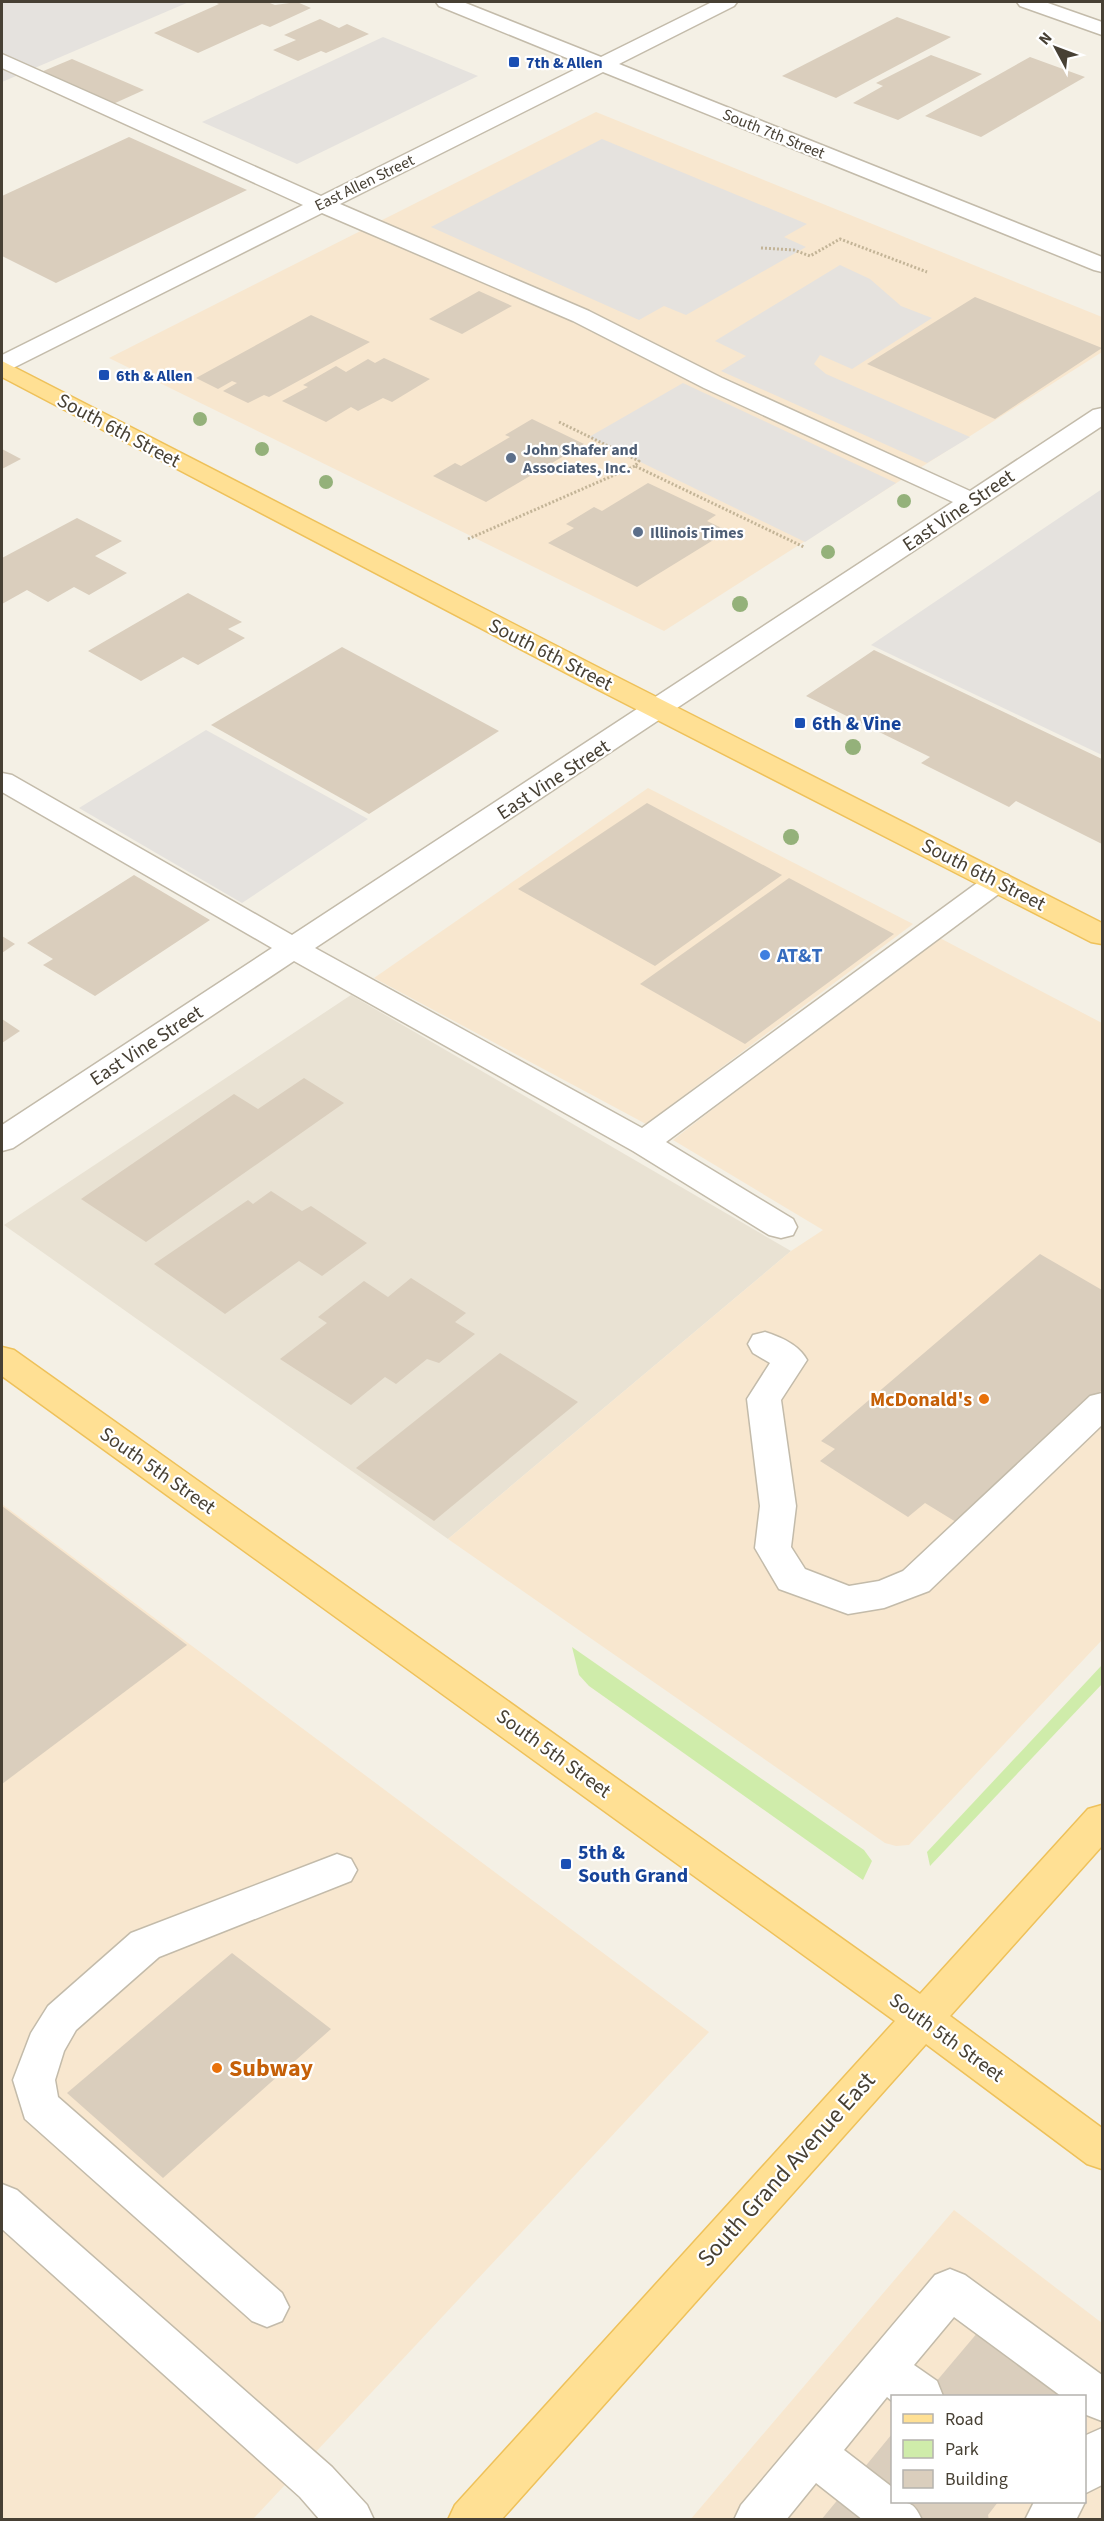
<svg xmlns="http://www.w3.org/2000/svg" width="1104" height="2521" viewBox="0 0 1104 2521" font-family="'Source Sans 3',sans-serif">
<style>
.residential{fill:#e9e2d3}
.commercial{fill:#f8e7cf;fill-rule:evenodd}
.green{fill:#cfecaa}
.parking{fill:#e5e2de}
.building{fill:#dacebd}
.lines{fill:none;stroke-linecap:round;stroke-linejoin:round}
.minor-casing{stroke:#c3bbaa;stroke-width:3}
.major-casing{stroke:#eec15a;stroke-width:3}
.path{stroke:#c3b497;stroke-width:3;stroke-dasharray:2 2;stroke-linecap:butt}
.minor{fill:#fff;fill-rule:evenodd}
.major{fill:#ffe094;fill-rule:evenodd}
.tree{fill:#94b17a}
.transit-dot{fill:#1a4fb4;stroke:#fff;stroke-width:2}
.service-dot{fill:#5c6f8a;stroke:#fff;stroke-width:2}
.shop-dot{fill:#3f7fe0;stroke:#fff;stroke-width:2}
.food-dot{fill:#e8710a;stroke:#fff;stroke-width:2}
.labels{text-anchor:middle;stroke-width:4.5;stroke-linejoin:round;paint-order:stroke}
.far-transit-label{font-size:16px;font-weight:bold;fill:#164399;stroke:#fff;text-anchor:start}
.far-street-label{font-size:16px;fill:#474034;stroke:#fff}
.far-service-label{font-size:16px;font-weight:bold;fill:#4e5e75;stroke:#fff;text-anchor:start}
.street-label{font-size:20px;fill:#474034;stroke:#fff}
.transit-label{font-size:20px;font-weight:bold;fill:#164399;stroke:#fff;text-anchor:start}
.shop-label{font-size:20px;font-weight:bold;fill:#366cbe;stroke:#fff;text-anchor:start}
.food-label{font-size:20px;font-weight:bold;fill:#c56008;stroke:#fff;text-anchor:end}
.near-food-label{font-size:24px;font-weight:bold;fill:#c56008;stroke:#fff;text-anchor:start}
.near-street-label{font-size:24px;fill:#474034;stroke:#fff}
</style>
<rect width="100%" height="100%" fill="#f4f0e5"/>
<path class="residential" d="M351,995L791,1251L448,1539L4,1225Z"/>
<g class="commercial">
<path d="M596,112L1102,317V352L664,631L109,358Z"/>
<path d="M648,788L913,924L646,1124L374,978Z"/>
<path d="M936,936L1102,1023V1640L909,1845L896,1846L885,1843L448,1539L791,1251L823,1230L673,1140Z"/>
<path d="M2,1504L709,2032L253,2519H2Z"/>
<path d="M954,2210L1102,2323V2519L690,2520ZM892,2396H1084V2502H892Z"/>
</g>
<g class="green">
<path d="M572,1647L864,1850L872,1861L863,1880L589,1686L579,1675Z"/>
<path d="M1102,1665V1684L930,1866L927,1852Z"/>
</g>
<g class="parking">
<path d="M2,2H189L2,82Z"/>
<path d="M383,37L478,76L297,164L202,122Z"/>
<path d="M602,139L807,224L784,237L806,247L686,315L664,306L639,320L431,227Z"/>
<path d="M840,265L870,279L901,306L932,318L852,369L820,355L814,364L826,374L970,437L927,463L721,371L746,356L715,341Z"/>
<path d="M683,383L896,483L805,542L589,437Z"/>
<path d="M1102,489V755L871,645Z"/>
<path d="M206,730L368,819L242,903L79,808Z"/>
</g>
<g class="building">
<path d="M214,2H267L275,5L297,2L311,8L270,27L262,24L198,53L154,33L219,4Z"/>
<path d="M897,17L951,37L836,98L782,76Z"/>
<path d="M320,19L339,28L347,24L369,34L326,53L321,51L298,61L273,50L296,40L284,35Z"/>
<path d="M931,55L982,74L898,120L853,103L883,86L876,83Z"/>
<path d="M1030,57L1085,77L981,137L925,116Z"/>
<path d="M72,59L144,90L113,104L41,72Z"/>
<path d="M129,137L247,190L56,283L2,256V196Z"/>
<path d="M479,291L512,306L462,334L429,319Z"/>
<path d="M975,297L1102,348L995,419L867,364Z"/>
<path d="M311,315L370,342L269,397L264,395L248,403L223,391L237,383L232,381L218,389L196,378Z"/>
<path d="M384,358L430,379L392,402L383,398L358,411L351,407L326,422L282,401L308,387L303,385L336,366L346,372L368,359L375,363Z"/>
<path d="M532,419L584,444L486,502L433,476L455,463L461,466L510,437L505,435Z"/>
<path d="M2,449L21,459L2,469Z"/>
<path d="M648,483L716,515L707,521L728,531L637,587L548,543L574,528L566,524L594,507L602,511Z"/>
<path d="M77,518L122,541L95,556L127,573L89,595L74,587L48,602L27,590L2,604V558Z"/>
<path d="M188,593L242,622L228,629L245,638L198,665L183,657L141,681L88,651Z"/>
<path d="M342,647L499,731L369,814L211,725Z"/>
<path d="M874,650L1102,759V844L1016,801L1009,807L921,763L930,757L806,696Z"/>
<path d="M647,803L782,875L655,966L518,889Z"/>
<path d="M134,875L210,920L95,996L43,965L53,959L27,943Z"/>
<path d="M789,878L894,934L745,1044L640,984Z"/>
<path d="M2,936L15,944L2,953Z"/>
<path d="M2,1019L20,1031L2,1043Z"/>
<path d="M304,1078L344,1103L146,1242L81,1199L234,1094L258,1109Z"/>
<path d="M271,1191L302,1211L311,1206L367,1243L322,1276L299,1261L225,1314L154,1264L248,1200L253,1204Z"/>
<path d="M1040,1254L1102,1290V1390L956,1522L925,1503L908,1517L820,1461L835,1449L821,1441Z"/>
<path d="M411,1278L466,1313L455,1322L475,1334L439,1363L427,1359L396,1384L385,1377L351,1405L280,1359L327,1323L318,1317L364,1281L388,1297Z"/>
<path d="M500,1353L578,1402L434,1521L356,1468Z"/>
<path d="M2,1506L187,1645L2,1784Z"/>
<path d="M232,1953L331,2029L163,2178L67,2093Z"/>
<path d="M989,2319L1088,2391L1084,2396H924Z"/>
<path d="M892,2434V2502H998L988,2515L989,2520H821Z"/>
</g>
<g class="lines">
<defs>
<g id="minor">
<path d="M436,2H463L601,57L712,2H737L734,6L619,64L1102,257V272L1094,270L603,72L340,204L589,311L722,378L970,491L1093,410L1102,408V426L315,948L642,1128L988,875L998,872L1008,875L1013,881L1008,887L666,1142L793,1219L797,1227L793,1235L781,1238L769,1235L633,1151L294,961L13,1148L2,1151V1125L272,948L2,792V773L12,775L292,935L953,502L704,388L573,321L322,213L11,369L2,371V355L303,205L2,68V54L321,196L584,65L439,6Z"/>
<path d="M1017,2H1045L1102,22V35L1020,6Z"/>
<path d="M765,1332C781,1337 799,1345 807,1360L781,1400L796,1506L791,1547L805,1569L849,1586L879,1581L903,1571L1090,1396L1102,1393V1425L929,1591L884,1608L848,1614L779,1589L755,1548L760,1506L747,1399L770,1363L753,1353L748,1344L753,1335Z"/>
<path d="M337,1854L351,1859L357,1870L351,1881L159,1957L76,2030L64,2051L55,2080L58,2097L282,2293L289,2307L282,2321L267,2327L252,2321L25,2119L13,2080L31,2033L48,2006L131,1933Z"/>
<path d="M2,2184L17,2190L332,2467L367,2505L374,2520H320L300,2497L2,2229Z"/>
<path d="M950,2269L965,2275L1102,2375V2421L1084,2414V2396H1061L954,2317L914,2365L937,2381L943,2396H892V2401L887,2397L844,2450L892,2487V2502C911,2502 914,2503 922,2520H863L816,2483L786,2520H734L741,2505L935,2275Z"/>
<path d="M1102,2428V2485L1084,2494V2436Z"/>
<path d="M1034,2502H1085L1076,2520H1025Z"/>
</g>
<g id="major">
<path d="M2,361L609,673L1102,923V944L1091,942L589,685L2,377Z"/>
<path d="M2,1347L14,1350L920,1994L1088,1809L1102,1805V1846L950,2016L1102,2128V2169L1087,2164L926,2044L501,2520H448L455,2505L895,2021L2,1376Z"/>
</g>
</defs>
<use href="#minor" class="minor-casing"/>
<use href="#major" class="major-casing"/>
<g class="path">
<path d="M761,248L794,250L810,256L840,239L927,272"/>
<path d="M559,422L639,461L635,466L804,547"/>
<path d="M468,539L635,466"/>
</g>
<use href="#minor" class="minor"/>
<use href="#major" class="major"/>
</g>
<g class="tree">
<circle cx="200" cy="419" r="7"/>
<circle cx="262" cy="449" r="7"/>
<circle cx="326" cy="482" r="7"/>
<circle cx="904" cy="501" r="7"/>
<circle cx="828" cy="552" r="7"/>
<circle cx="740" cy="604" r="8"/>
<circle cx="853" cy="747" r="8"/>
<circle cx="791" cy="837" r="8"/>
</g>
<g class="transit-dot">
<rect x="508" y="56" width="12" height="12" rx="3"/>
<rect x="98" y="369" width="12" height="12" rx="3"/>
<rect x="794" y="717" width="12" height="12" rx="3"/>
<rect x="560" y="1858" width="12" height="12" rx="3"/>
</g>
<g class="service-dot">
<circle cx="511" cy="458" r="6"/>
<circle cx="638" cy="532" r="6"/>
</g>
<circle class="shop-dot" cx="765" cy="955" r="6"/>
<g class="food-dot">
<circle cx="984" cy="1399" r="6"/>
<circle cx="217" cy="2068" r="6"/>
</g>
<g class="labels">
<g class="far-transit-label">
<text x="526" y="68">7th &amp; Allen</text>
<text x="116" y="381">6th &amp; Allen</text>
</g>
<g class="far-street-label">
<text transform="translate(774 133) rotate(22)" y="6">South 7th Street</text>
<text transform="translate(364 182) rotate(-26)" y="6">East Allen Street</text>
</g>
<g class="far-service-label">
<text x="523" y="455">John Shafer and<tspan x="523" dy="18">Associates, Inc.</tspan></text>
<text x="650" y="538">Illinois Times</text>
</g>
<g class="street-label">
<text transform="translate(119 430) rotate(28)" y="7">South 6th Street</text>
<text transform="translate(958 510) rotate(-34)" y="7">East Vine Street</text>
<text transform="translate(551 654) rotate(27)" y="7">South 6th Street</text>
<text transform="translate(553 779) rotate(-33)" y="7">East Vine Street</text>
<text transform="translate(984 874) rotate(27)" y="7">South 6th Street</text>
<text transform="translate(146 1045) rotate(-33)" y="7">East Vine Street</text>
<text transform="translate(158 1470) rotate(35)" y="7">South 5th Street</text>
<text transform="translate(554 1753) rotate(36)" y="7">South 5th Street</text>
<text transform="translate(947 2037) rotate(36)" y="7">South 5th Street</text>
</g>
<g class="transit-label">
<text x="812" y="730">6th &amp; Vine</text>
<text x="578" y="1859">5th &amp;<tspan x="578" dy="23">South Grand</tspan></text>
</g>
<g class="shop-label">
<text x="777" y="962">AT&amp;T</text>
</g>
<g class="food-label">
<text x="972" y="1406">McDonald's</text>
</g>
<g class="near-food-label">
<text x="229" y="2076">Subway</text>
</g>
<g class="near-street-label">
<text transform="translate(786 2169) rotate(-48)" y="8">South Grand Avenue East</text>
</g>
</g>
<rect width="1104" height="2521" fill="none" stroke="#474034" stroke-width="6"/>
<rect x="891" y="2395" width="195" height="108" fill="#ffffff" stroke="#b5b3ae" stroke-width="1.5"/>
<rect x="903" y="2414" width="30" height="9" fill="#ffe094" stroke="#b5b3ae" stroke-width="1.5"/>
<text x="945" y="2425" font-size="18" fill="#474034">Road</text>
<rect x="903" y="2440" width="30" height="18" fill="#cfecaa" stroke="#b5b3ae" stroke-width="1.5"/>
<text x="945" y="2455" font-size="18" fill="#474034">Park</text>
<rect x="903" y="2470" width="30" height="18" fill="#dacebd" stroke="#b5b3ae" stroke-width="1.5"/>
<text x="945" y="2485" font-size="18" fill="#474034">Building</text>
<g transform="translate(1056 48) rotate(311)" stroke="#ffffff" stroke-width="4.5" paint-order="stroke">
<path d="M0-4.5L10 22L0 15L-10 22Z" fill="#474034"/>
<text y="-9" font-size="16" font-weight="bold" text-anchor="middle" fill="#474034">N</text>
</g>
</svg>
